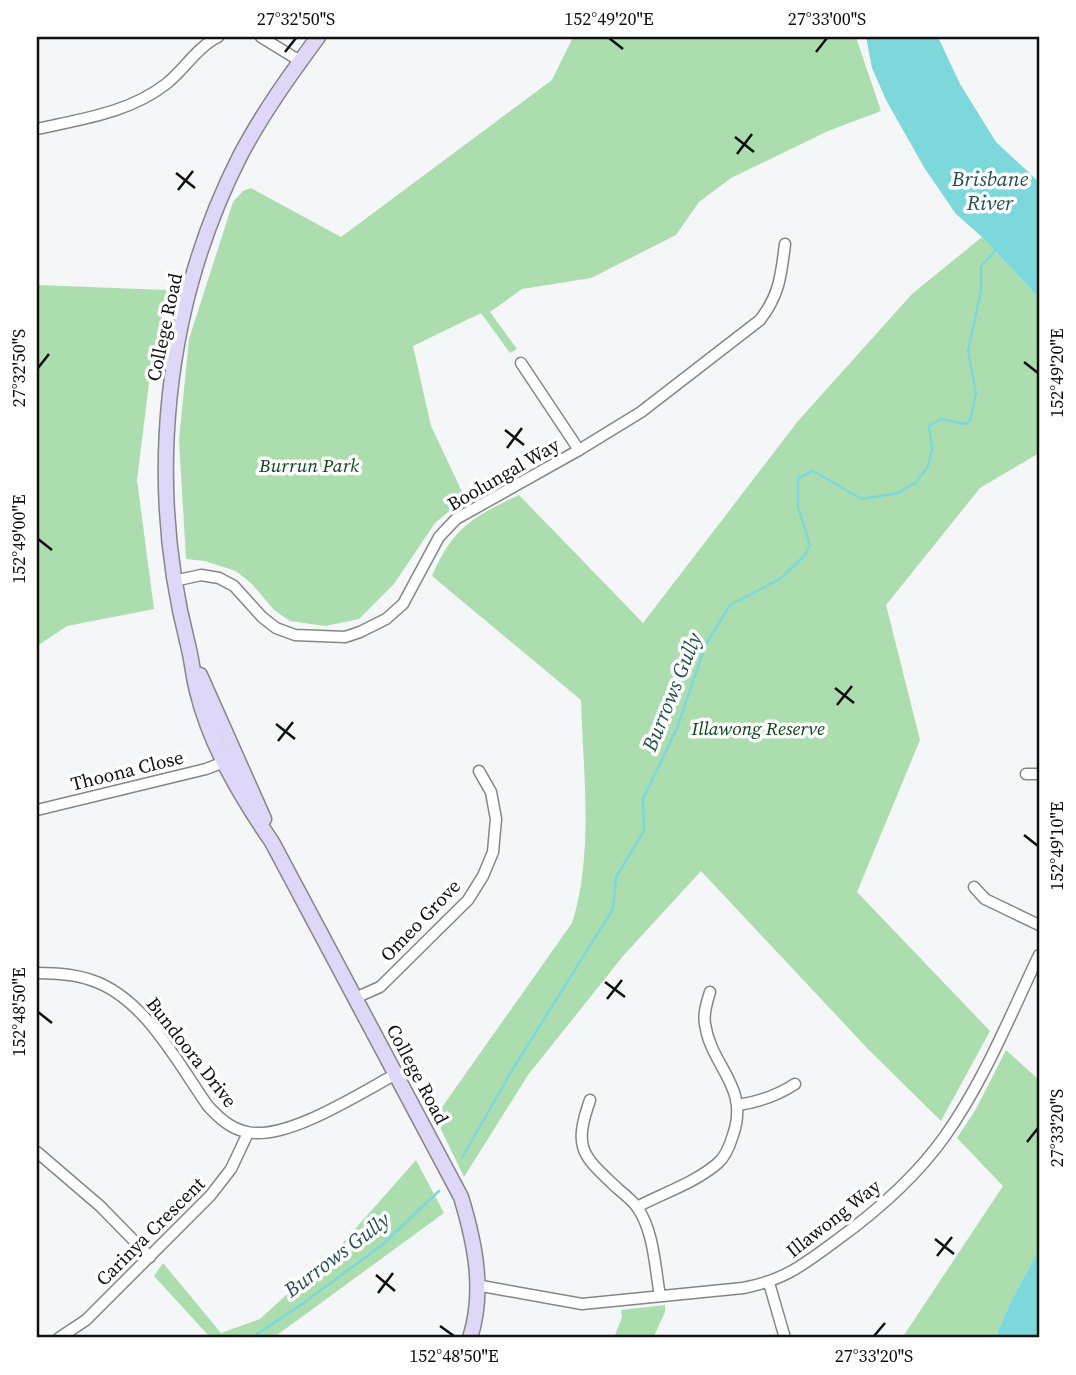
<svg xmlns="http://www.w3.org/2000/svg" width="1076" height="1375" viewBox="0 0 1076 1375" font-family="'Source Serif 4',serif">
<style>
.green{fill:#acddaf}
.water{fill:#7dd8db}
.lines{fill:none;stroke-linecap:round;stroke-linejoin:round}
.stream{stroke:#7dd8db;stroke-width:2.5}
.street-casing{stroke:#858686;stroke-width:13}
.secondary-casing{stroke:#858686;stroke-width:17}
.street{stroke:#fff;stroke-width:10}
.secondary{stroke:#ded7f7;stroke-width:14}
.ticks{fill:none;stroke:#101010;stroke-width:2.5}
.labels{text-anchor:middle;stroke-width:7;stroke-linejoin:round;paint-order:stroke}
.street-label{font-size:19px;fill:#101010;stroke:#fff}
.park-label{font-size:19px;font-style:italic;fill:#0b4518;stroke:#fff}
.water-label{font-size:21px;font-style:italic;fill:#254f51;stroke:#fff}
.neatline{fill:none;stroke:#101010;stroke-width:2.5}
.ticks-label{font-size:18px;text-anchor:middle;fill:#101010}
</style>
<rect width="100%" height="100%" fill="#f5f6f7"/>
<g class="green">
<path d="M573,37H856L881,111L828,131L731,178L699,202L676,235L591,278L522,289L490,312L517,349L510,353L481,313L413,346L431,426L465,498L435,523L394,584L359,619L325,626L290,621L274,610L252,584L236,571L205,561L186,559L179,440L189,339L233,202L243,191L251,188L341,237L552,80Z"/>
<path d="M982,237L1039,298V453L980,488L886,605L920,740L857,892L990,1031L941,1121L867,1048L701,871L623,956L528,1075L464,1177L435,1117L572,923C594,854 583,772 581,700L432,576C453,527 473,517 519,495L643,623L798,421L912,294Z"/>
<path d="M37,285L167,290L149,383L137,480L154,609L67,626L37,646Z"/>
<path d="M1006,1050L1039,1080V1249L1011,1301L995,1338H902L1003,1186L957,1138L976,1109Z"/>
<path d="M416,1160L444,1213L273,1338H204L208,1335L154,1276L163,1263L221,1333L260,1319L341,1245Z"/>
<path d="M665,1305V1312L653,1338H614L622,1317L621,1310Z"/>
</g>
<g class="water">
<path d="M866,37H938L960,84L996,142L1039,182V298L982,237L956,214L925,169L886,100L872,68Z"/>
<path d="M1039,1249V1338H995L1011,1301Z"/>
</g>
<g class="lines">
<g class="stream">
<path d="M462,1158L514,1067L613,909L616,877L644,831L643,799L677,728L706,644L730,605L780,579L805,555L810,545L798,507V478L813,471L862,499L898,493L916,482L928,466L932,449L929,426L941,419L965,424L970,421L976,393L968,351L981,291V266L995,251"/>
<path d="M251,1338L298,1307L382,1245L439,1191"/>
</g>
<defs>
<g id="street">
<path d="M261,37L300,61"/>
<path d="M37,129C81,119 129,113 166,84C184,70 197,47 218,37"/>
<path d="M521,363L579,450"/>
<path d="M174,581L201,575L219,578L234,586L262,617L276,628L295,635L345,637L360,632L386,619L403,604L439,537L456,519L579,450L641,412L760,320C780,294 781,275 785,244"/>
<path d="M1026,774H1039"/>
<path d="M37,810L206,769L229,760"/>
<path d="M974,887L985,899L1039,925"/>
<path d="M37,973C55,973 74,974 91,980C144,997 177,1062 208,1106C219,1118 231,1129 247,1132C287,1141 360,1093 396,1074"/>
<path d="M355,998L380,987L468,900L483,876L493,852L496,819L491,792L479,771"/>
<path d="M590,1100C573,1149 582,1155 617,1188C624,1194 632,1200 637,1207C654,1231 655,1268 660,1296"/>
<path d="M738,1105C759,1102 778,1095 795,1084"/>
<path d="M37,1152L100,1206L150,1257"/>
<path d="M637,1207C663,1193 695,1183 718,1163C725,1157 730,1145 733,1135C750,1086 711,1067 705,1024C703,1013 707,1002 710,992"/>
<path d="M769,1283L785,1338"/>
<path d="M476,1285L582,1304L743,1288C785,1280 803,1265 837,1240C877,1211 916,1177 945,1136C984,1081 1010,1016 1039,955"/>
<path d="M59,1338L86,1320L210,1196L231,1169L248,1133"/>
</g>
<g id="secondary">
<path d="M318,37C290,75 262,114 240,156C164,306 146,482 188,645C192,660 193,676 197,691C210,745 241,797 272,842L461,1197C475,1243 485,1291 470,1338"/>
<path d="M200,675L264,819"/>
</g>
</defs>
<use href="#street" class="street-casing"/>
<use href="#secondary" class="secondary-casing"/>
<use href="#street" class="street"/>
<use href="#secondary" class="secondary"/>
</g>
<path class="ticks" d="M609,38L623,49M285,52L296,38M816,52L827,38M735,137L754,152M737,154L752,134M176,173L195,188M178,190L193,171M1024,362L1038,373M38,368L49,354M505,430L524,445M507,448L522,428M38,539L52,550M835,688L854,703M837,705L852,686M276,724L295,739M278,741L293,722M1024,835L1038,846M605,982L625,997M607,999L622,980M38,1012L52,1023M1027,1142L1038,1128M935,1239L954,1254M937,1256L952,1237M376,1275L395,1291M378,1293L393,1273M440,1326L454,1336M874,1336L885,1323"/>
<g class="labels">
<g class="street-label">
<text transform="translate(164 327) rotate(-78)" y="7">College Road</text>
<text transform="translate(503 474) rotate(-30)" y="7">Boolungal Way</text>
<text transform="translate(127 770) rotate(-14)" y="7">Thoona Close</text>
<text transform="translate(420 920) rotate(-46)" y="7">Omeo Grove</text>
<text transform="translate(192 1052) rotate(52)" y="7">Bundoora Drive</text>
<text transform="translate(418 1074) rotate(62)" y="7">College Road</text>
<text transform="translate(833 1218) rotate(-38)" y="7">Illawong Way</text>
<text transform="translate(150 1231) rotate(-45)" y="7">Carinya Crescent</text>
</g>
<g class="park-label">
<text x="309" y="472">Burrun Park</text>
<text x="758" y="735">Illawong Reserve</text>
</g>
<g class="water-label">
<text x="990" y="186">Brisbane<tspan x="990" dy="24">River</tspan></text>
<text transform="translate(672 692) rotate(-68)" y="7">Burrows Gully</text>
<text transform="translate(337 1255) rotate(-37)" y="7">Burrows Gully</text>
</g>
</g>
<rect width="1076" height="1375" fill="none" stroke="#ffffff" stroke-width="77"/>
<rect x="38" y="38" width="1000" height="1298" class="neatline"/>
<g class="ticks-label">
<text x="296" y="25">27°32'50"S</text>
<text x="609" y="25">152°49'20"E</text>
<text x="827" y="25">27°33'00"S</text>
<text transform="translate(19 368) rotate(-90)" y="6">27°32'50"S</text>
<text transform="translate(1057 373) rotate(-90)" y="6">152°49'20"E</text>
<text transform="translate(19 539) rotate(-90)" y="6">152°49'00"E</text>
<text transform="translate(1057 846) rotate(-90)" y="6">152°49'10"E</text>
<text transform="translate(19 1012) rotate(-90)" y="6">152°48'50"E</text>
<text transform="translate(1057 1128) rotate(-90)" y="6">27°33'20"S</text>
<text x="454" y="1362">152°48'50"E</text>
<text x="874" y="1362">27°33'20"S</text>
</g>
</svg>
